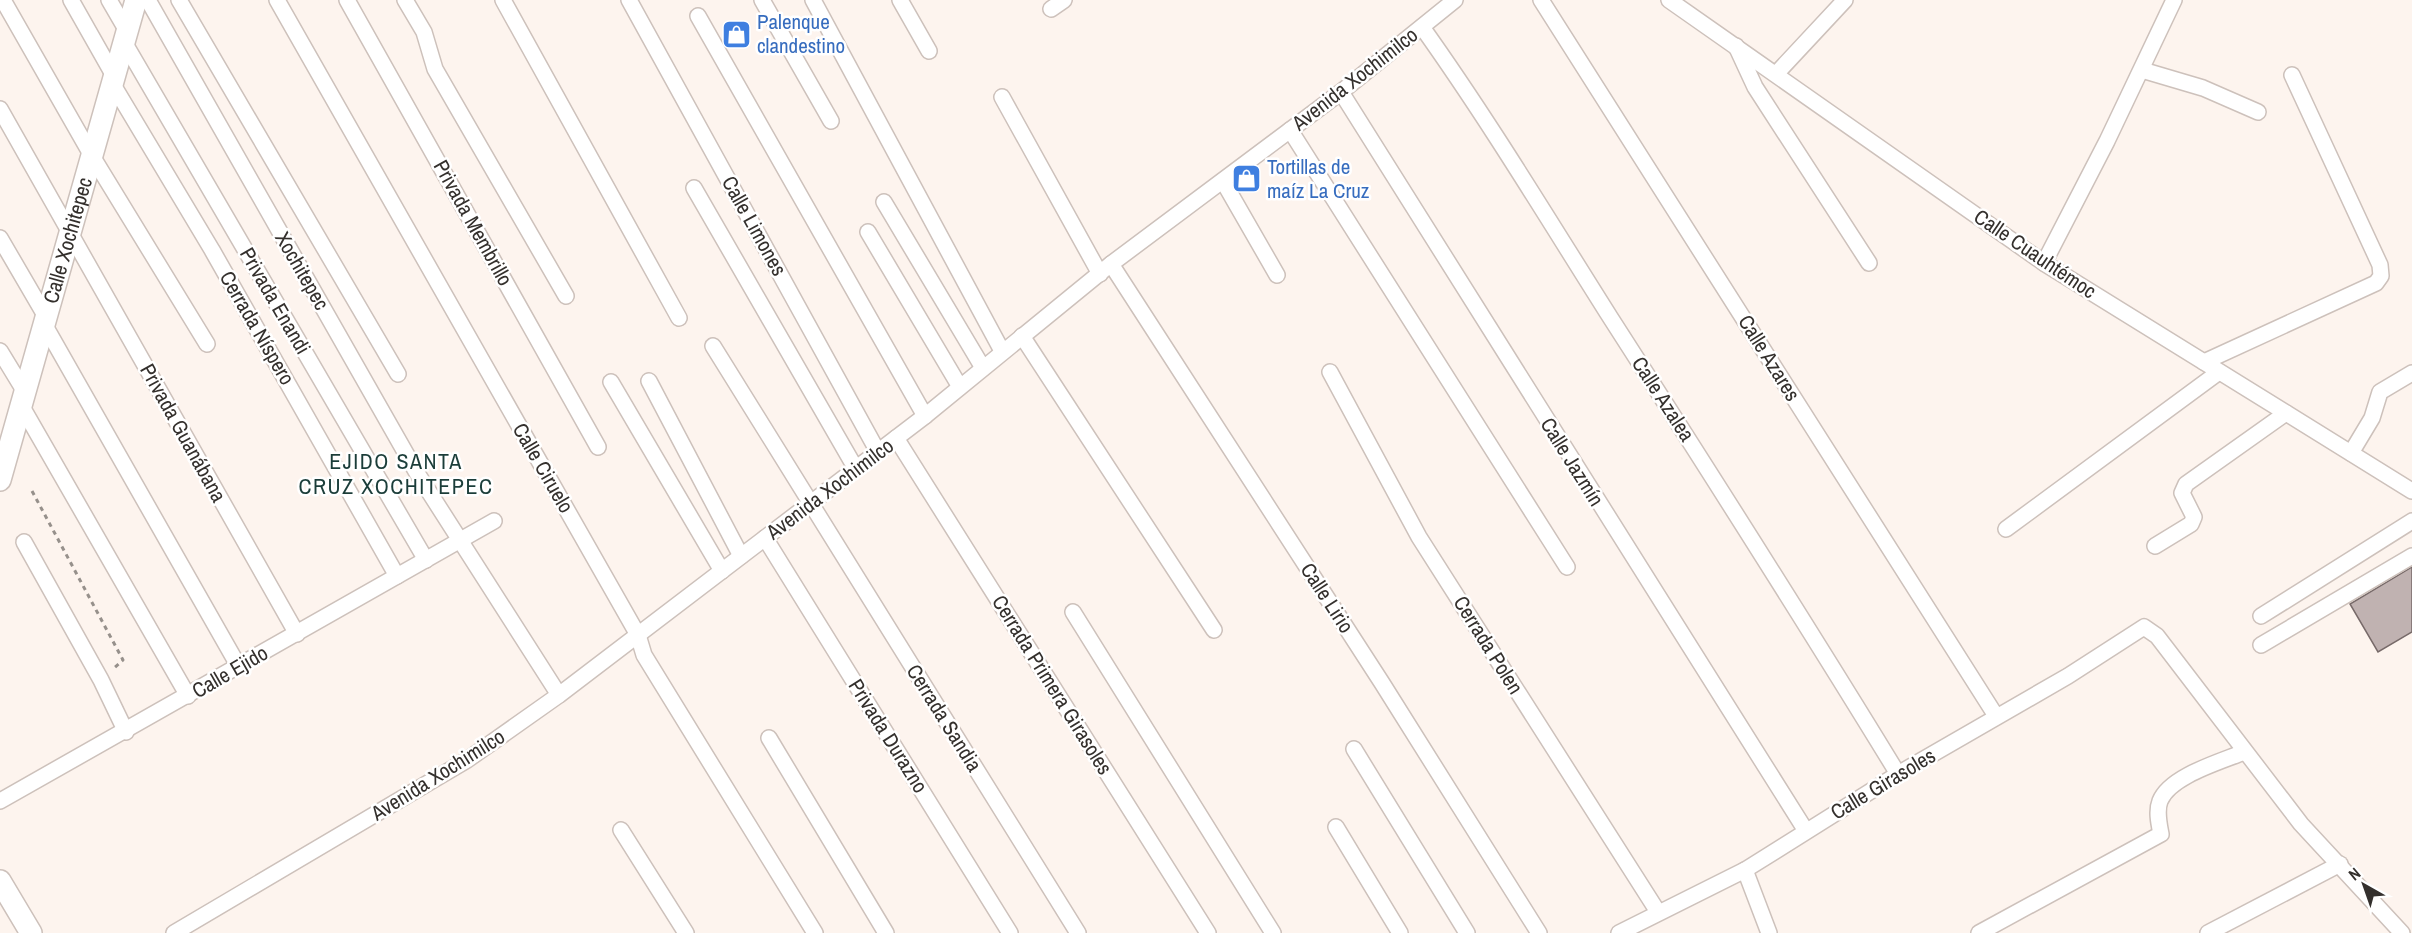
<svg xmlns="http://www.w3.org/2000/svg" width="2412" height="933" viewBox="0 0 2412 933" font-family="'Archivo Narrow',sans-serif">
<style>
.building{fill:#c0b2b1;stroke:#776a69;stroke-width:1.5}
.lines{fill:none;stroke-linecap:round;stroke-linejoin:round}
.street-casing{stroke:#cdc1bb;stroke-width:18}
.secondary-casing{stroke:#cdc1bb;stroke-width:24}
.path{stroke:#96908b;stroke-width:3;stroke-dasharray:4.5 4.5;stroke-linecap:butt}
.street{stroke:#fff;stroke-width:15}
.secondary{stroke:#fff;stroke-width:21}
.labels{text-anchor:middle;stroke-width:5;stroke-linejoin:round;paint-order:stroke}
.shop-label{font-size:21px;fill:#366cbe;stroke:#fff;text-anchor:start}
.street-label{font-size:21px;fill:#34302d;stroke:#fff}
.neighbourhood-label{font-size:22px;letter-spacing:1.5px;fill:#1b3d39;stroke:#fff}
</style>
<rect width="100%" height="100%" fill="#fdf4ee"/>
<path class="building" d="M2412,567V632L2378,652L2350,604Z"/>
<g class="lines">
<defs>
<g id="street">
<path d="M3,0L92,156L207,344"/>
<path d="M71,0L114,76"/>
<path d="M109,0L127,31"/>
<path d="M148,0L417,473L559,695"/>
<path d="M179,0L398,374"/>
<path d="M277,0L638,635L644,655L815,933"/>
<path d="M347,0L598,447"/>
<path d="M405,0L424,32L435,69L566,296"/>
<path d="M503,0L679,318"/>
<path d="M629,0L878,452"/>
<path d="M762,0L831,121"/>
<path d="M813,0L1002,351"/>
<path d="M900,0L929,51"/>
<path d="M1541,0L1996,716"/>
<path d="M1669,0L2044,263L2412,491"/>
<path d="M1051,9L1064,0"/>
<path d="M698,16L925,416"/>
<path d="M1422,27C1489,121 1548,219 1610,317C1707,468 1804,620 1898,774"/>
<path d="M124,42L426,560"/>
<path d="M1736,46L1755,87L1869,263"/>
<path d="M2142,70L2203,88L2258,112"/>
<path d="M1776,74L1845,0"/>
<path d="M112,83L212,250L397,576"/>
<path d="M1341,92L1806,831"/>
<path d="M1002,97L1100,274"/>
<path d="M0,109L297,634"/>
<path d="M1290,130L1567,567"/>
<path d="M1223,181L1277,275"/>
<path d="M694,188L856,469"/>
<path d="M884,202L983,368"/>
<path d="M868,232L960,387"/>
<path d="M0,238L46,317"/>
<path d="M2044,263L2107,141L2174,0"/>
<path d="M1111,264L1382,683L1539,933"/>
<path d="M44,324L239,667"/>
<path d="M1022,336L1214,630"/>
<path d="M713,346L1078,933"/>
<path d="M0,351L25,392"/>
<path d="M2204,362L2376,283L2381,276L2380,265L2292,75"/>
<path d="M1330,372L1419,537L1658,912"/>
<path d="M649,381L741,556"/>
<path d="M611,382L722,571"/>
<path d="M21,405L188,696"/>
<path d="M896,438L1208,933"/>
<path d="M2351,453L2372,418L2380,392L2412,373"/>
<path d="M2006,529L2219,372"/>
<path d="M765,538L1010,933"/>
<path d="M24,542L101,680L126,732"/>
<path d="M2155,546L2191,524L2194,517L2182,493L2186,484L2286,413"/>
<path d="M1073,612L1273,933"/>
<path d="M2261,616L2412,521"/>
<path d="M2261,645L2412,556"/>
<path d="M769,738L886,933"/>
<path d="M1354,749L1467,933"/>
<path d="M0,801L494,521"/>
<path d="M1336,827L1400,933"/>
<path d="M621,830L686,933"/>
<path d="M1745,870L1769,933"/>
<path d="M174,933L467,760L559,695L925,416L1111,264L1341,92L1455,0"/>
<path d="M1619,933L1745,870L1898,774L2068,676L2144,627L2157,636L2301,824L2402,933"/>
<path d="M1979,933L2161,834C2159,824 2156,811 2160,801C2170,776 2220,762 2244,752"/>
<path d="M2208,933L2340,864"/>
</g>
<g id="secondary">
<path id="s1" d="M0,480L136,0"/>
<path d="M0,881L31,933"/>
</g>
</defs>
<use href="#street" class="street-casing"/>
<use href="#secondary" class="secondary-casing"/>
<path class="path" d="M32,491L123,660L114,668"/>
<use href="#street" class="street"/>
<use href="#secondary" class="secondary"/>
</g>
<defs>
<symbol id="shop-square" viewBox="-11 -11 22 22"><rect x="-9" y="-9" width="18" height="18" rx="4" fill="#3f7fe0" stroke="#fff"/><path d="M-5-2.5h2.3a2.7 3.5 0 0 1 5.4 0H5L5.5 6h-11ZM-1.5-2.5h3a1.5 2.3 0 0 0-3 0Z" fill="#fff"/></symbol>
</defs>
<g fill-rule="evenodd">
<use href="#shop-square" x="720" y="18" width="33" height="33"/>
<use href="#shop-square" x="1230" y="162" width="33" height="33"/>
</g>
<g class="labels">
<g class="shop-label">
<text x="757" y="29">Palenque<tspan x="757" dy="24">clandestino</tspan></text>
<text x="1267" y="174">Tortillas de<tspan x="1267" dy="24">maíz La Cruz</tspan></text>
</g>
<g class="street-label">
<text transform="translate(1355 79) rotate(-38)" y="7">Avenida Xochimilco</text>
<text transform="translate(473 223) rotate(61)" y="7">Privada Membrillo</text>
<text transform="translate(754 226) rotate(61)" y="7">Calle Limones</text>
<text dy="7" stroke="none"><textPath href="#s1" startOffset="249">Calle Xochitepec</textPath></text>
<text transform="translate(2035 254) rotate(34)" y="7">Calle Cuauhtémoc</text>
<text transform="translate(302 271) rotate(60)" y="7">Xochitepec</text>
<text transform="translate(275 301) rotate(60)" y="7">Privada Enandi</text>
<text transform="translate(257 328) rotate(60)" y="7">Cerrada Níspero</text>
<text transform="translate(1769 358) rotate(58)" y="7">Calle Azares</text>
<text transform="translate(1663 399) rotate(57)" y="7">Calle Azalea</text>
<text transform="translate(183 433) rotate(61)" y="7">Privada Guanábana</text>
<text transform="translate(1572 462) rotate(58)" y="7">Calle Jazmín</text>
<text transform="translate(543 468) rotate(60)" y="7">Calle Ciruelo</text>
<text transform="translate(830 489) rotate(-37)" y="7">Avenida Xochimilco</text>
<text transform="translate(1327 598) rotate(57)" y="7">Calle Lirio</text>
<text transform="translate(1488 645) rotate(58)" y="7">Cerrada Polen</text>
<text transform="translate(230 672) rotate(-30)" y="7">Calle Ejido</text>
<text transform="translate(1052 685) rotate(58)" y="7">Cerrada Primera Girasoles</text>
<text transform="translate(944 718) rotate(58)" y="7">Cerrada Sandia</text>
<text transform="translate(888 736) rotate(58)" y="7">Privada Durazno</text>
<text transform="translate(438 775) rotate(-32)" y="7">Avenida Xochimilco</text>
<text transform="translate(1883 784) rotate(-31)" y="7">Calle Girasoles</text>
</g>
<g class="neighbourhood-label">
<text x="396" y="469">EJIDO SANTA<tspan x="396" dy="25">CRUZ XOCHITEPEC</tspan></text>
</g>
</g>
<g transform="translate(2364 885) rotate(320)" stroke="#ffffff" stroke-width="4.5" paint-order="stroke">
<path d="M0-4.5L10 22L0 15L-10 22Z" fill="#34302d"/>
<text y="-9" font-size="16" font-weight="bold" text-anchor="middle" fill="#34302d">N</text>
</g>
</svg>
